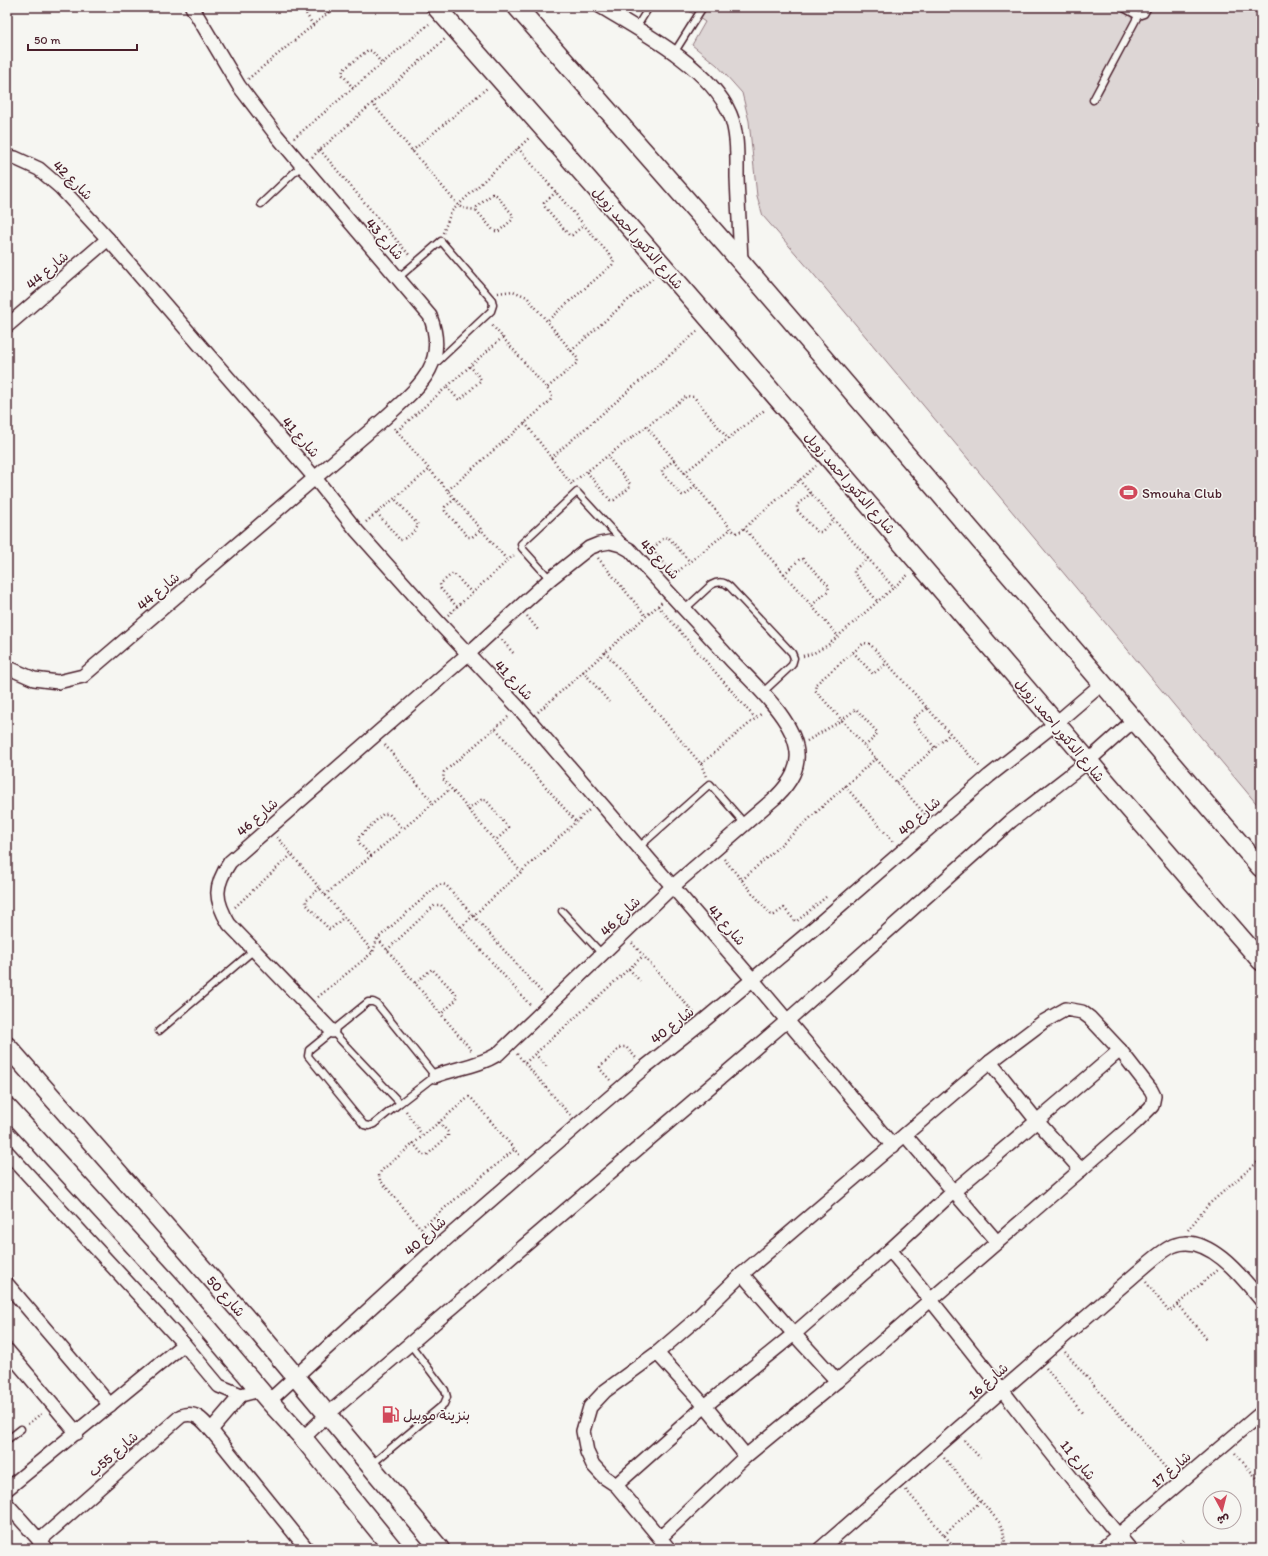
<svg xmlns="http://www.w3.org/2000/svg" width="1268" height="1556" viewBox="0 0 1268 1556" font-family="Itim,'Playpen Sans Arabic',sans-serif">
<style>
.green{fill:#ddd6d5;stroke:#947a80}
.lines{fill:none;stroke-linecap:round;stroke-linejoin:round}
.lane-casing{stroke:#4a1f2b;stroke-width:9}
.street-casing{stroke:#4a1f2b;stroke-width:16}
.secondary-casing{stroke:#4a1f2b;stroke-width:21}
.path{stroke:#4a1f2b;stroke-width:2.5;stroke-dasharray:1 3;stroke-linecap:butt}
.lane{stroke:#f6f6f2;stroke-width:6}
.street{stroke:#f6f6f2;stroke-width:13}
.secondary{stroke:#f6f6f2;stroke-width:18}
.labels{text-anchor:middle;stroke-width:3;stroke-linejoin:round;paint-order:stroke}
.street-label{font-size:14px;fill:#4a1f2b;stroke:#f6f6f2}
.poi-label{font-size:14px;fill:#4a1f2b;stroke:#f6f6f2;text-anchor:start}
</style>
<rect width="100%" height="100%" fill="#f6f6f2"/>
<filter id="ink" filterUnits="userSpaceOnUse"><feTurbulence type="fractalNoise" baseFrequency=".025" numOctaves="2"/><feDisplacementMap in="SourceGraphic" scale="8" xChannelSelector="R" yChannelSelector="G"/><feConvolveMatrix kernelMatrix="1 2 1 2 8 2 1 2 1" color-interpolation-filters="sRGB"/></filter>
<g filter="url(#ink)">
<path class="green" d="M683,7H1261V809L810,270L763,216L757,196L749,121L742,93L717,65L692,45L705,22Z"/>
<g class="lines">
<defs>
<g id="lane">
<path d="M1122,7L1138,16L1144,14L1148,7"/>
<path d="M636,28L649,7"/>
<path d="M674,53L703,7"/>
<path d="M1093,100L1138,16"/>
<path d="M261,204L301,166"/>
<path d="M398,278L441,241L492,300L493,305L491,311L435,364"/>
<path d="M550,579L522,548L521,544L577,492L624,543"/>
<path d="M685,609L711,585C718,581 724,581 730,587L792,653L794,658L792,665L762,693"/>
<path d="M638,848L710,784L745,824"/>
<path d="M562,911L603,955"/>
<path d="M159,1031L254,950"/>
<path d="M332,1031L400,1103L435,1076L377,1004L373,1002H368L309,1050L308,1056L364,1125L369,1126L374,1124L400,1103"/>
<path d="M7,1440L21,1429"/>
<path d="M372,1464L444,1404L447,1397L445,1390L410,1344"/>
</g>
<g id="street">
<path d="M601,7C643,32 710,68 730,114C738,133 737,156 737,177C738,205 740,234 741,262"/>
<path d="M7,157L15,158L39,169L61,188L108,239L315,478L357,531L439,623L518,707L752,979L893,1146"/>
<path d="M7,326L108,239"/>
<path d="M7,666L9,668L34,679L58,682L83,676L385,418C418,387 449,365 430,316L277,136L239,86L192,7"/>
<path d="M332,1031L229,924C214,899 214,886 230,862L468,654L550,579L589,548L599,544L610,542L621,545L630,550C663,587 698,623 731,660C752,682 790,716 796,746C801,767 790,783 776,797L672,887L498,1054C479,1066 456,1068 435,1076"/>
<path d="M990,1062L1037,1121L1081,1170"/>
<path d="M905,1135L997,1242"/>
<path d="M7,1152L184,1344L219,1386L241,1395L260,1390"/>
<path d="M890,1250C972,1348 1047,1452 1130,1549"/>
<path d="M742,1274L794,1334L837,1381"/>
<path d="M7,1284L110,1405"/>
<path d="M7,1350L77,1433"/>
<path d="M657,1353L705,1406L746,1456"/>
<path d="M241,1395L211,1430L307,1549"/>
<path d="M269,1401L437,1247L529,1167L645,1067L702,1022L813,929L989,776L1055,724L1103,683"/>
<path d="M303,1438L328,1414L788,1020L1011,821L1087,762L1134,720"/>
<path d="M616,1485L705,1406L794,1334L890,1250L953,1192L1037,1121L1120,1050"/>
<path d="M7,1489L184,1344"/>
<path d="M7,1504L47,1549"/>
<path d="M660,1538L746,1456L837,1381L1136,1122L1152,1106L1154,1096L1151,1090L1120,1050L1090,1018L1082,1012L1066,1009L1043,1022L990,1062L742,1274L693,1322L657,1353L605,1391L590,1407L583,1431L587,1452L593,1465L604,1477L616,1485L669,1549"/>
<path d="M39,1541L181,1416C195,1411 202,1419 211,1430"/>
<path d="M820,1549L1138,1272C1148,1264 1163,1249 1175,1245C1208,1233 1243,1278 1261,1300"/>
<path d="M1102,1549L1261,1413"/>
</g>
<g id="secondary">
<path d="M436,7C716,321 985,644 1261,961"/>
<path d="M517,7L741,262L1261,868"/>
<path d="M7,1046L254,1327L440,1549"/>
<path d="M7,1107L172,1287L269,1401L303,1438L393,1549"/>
</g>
</defs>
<use href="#lane" class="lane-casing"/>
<use href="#street" class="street-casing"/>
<use href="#secondary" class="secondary-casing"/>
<g class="path">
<path d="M302,7L313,25"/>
<path d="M248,79L335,7"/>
<path d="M353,88L342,74L343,70L368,50L372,51L382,64"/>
<path d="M372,103L458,205L462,208L476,210"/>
<path d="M294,138L429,24"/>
<path d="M518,148L614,260L612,265L547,321"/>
<path d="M320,150L410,256"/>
<path d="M412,151L487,88"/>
<path d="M312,157L445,39"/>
<path d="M556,192L544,203L545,207L569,235H572L584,225"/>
<path d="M492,194L496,195L513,215L512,220L498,232L493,230L476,210L477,207Z"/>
<path d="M443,233L451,212L530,137"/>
<path d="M498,293L513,291L527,297L578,359L577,363L547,388"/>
<path d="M571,351L653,278"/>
<path d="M447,387L458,399H461L481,380L480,378L470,366"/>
<path d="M525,423L572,485"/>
<path d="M646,426L731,529L736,533L741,531L816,466"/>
<path d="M394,428L508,561"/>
<path d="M397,431L503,337"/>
<path d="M551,458L699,330"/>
<path d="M674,460L662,470V473L682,495H685L695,486"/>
<path d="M587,472L610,500H614L629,488L630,484L607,456"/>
<path d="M684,473L766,409"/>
<path d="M799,480L894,588"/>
<path d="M573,482L687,396L694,397L728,439"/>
<path d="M448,490L550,401L552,397L550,392L491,324"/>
<path d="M811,493L797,505V510L817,532H821L834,520"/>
<path d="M455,499L445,507V511L468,537H472L482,529"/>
<path d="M377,513L400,540C406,539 416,531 418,525L395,499"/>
<path d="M366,522L430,469"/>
<path d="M744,528L838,636"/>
<path d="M598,558L646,616"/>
<path d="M868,558L854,570V573L878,602"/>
<path d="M784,574L799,560L803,559L829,586L828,591L811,606"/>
<path d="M674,575L652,549L664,538L668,537L690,562"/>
<path d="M672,576L731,529"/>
<path d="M658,606L755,718"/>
<path d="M457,607L441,589L440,584L452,574H454L472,593"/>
<path d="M448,615L515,554"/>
<path d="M527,616L538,630"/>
<path d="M502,640L515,655"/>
<path d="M605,652L701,764L762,713"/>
<path d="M853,652L873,674L887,663"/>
<path d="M803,656L814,653L828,645L909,574"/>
<path d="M583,671L609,702"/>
<path d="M927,708L914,718V722L935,748"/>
<path d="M538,712L662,602"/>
<path d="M508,717L444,772L443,779L521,872"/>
<path d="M496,729L576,822"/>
<path d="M807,741L842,720L856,709L877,732L876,736L865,746"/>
<path d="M385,745L433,803"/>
<path d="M701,764L706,777"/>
<path d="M897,782L950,734"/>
<path d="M845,786L894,843"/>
<path d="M468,810L481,800H486L508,827L507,830L495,841"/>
<path d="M925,814L815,690L816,684L864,643L870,644L980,767"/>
<path d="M277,837L373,952"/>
<path d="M371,856L359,843L358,838L383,814H389L403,829"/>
<path d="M724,859L771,915H774L784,908L795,921H797L826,897"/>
<path d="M742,880L876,758"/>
<path d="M320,888L306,900V904L329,929H331L344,917"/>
<path d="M325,895L450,789"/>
<path d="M235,907L291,855"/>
<path d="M461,927L589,810"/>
<path d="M378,939L472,1051"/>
<path d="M632,943L694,1013"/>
<path d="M387,950L435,905H441L530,1005"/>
<path d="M629,969L640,981"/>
<path d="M415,983L432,969L456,994V1000L441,1014"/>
<path d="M318,997L373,952L377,939L437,886L442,884L446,885L543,994"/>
<path d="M517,1054L570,1115"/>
<path d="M535,1054L547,1067"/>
<path d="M525,1063L643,956"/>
<path d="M610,1080L601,1070L600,1067L621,1047H626L636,1058"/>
<path d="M406,1111L422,1135"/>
<path d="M413,1143L423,1155H427L448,1136V1132L439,1122"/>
<path d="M421,1228L515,1149"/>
<path d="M1188,1230L1208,1205L1261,1159"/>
<path d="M429,1238L380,1180L379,1176L381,1171L469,1097L472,1099L521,1157"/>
<path d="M1146,1282L1169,1312L1217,1270"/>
<path d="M1177,1304L1207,1339"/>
<path d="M1065,1352L1171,1474"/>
<path d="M1046,1368L1083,1414"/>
<path d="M28,1424L43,1412"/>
<path d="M964,1440L980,1458"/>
<path d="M1235,1453L1261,1483"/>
<path d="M944,1458L999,1522L1003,1530L1006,1549"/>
<path d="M906,1490L956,1549"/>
<path d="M944,1535L981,1501"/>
<path d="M1174,1549L1185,1539"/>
</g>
<use href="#lane" class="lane"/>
<use href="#street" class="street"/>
<use href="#secondary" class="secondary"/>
</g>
</g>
<defs>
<symbol id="stadium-bare" viewBox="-9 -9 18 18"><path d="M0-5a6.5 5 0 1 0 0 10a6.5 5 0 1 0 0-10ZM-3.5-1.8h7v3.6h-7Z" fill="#d1495b" stroke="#f6f6f2" stroke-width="2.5" paint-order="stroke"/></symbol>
<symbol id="fuel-bare" viewBox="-9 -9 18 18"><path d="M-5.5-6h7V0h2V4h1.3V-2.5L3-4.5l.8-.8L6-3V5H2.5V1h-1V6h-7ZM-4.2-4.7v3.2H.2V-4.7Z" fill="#d1495b" stroke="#f6f6f2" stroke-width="2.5" paint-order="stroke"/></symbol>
</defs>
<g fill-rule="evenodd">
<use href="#stadium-bare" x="1116" y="480" width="25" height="25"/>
<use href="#fuel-bare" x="378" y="1402" width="25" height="25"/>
</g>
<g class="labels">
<g class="street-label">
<text transform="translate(73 180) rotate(45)" y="5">شارع 42</text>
<text transform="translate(638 238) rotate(49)" y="5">شارع الدكتور احمد زويل</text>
<text transform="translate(385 239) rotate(49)" y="5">شارع 43</text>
<text transform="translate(47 270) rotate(-40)" y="5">شارع 44</text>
<text transform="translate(301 437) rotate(49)" y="5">شارع 41</text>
<text transform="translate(850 483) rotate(49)" y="5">شارع الدكتور احمد زويل</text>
<text transform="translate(660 559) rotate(46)" y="5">شارع 45</text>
<text transform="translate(158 591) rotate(-40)" y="5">شارع 44</text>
<text transform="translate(514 680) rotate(47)" y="5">شارع 41</text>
<text transform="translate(1060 730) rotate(50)" y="5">شارع الدكتور احمد زويل</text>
<text transform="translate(919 816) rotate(-41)" y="5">شارع 40</text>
<text transform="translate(257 817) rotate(-41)" y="5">شارع 46</text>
<text transform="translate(620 916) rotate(-44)" y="5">شارع 46</text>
<text transform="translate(727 925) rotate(49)" y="5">شارع 41</text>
<text transform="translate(672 1025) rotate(-38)" y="5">شارع 40</text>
<text transform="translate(425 1236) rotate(-42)" y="5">شارع 40</text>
<text transform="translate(226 1296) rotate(48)" y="5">شارع 50</text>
<text transform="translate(988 1381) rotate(-41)" y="5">شارع 16</text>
<text transform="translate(113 1454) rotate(-41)" y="5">شارع 55ب</text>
<text transform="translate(1078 1460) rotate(51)" y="5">شارع 11</text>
<text transform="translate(1171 1469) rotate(-40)" y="5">شارع 17</text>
</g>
<g class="poi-label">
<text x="1142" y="498">Smouha Club</text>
<text x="403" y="1420">بنزينة موبيل</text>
</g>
</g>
<rect width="1268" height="1556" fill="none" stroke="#f6f6f2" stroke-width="24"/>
<rect x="12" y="12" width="1244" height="1532" fill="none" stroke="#4a1f2b" stroke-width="1.5" filter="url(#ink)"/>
<g transform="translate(1222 1510) rotate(173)"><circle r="19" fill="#f6f6f2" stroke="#b1a0a2"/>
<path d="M0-3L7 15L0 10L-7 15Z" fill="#d1495b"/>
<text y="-6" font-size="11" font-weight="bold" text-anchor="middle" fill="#4a1f2b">ش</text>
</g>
<path d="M28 44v6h109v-6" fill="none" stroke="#4a1f2b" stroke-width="2"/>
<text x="34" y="44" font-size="12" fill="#4a1f2b" stroke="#f6f6f2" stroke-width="3" paint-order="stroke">50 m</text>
</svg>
